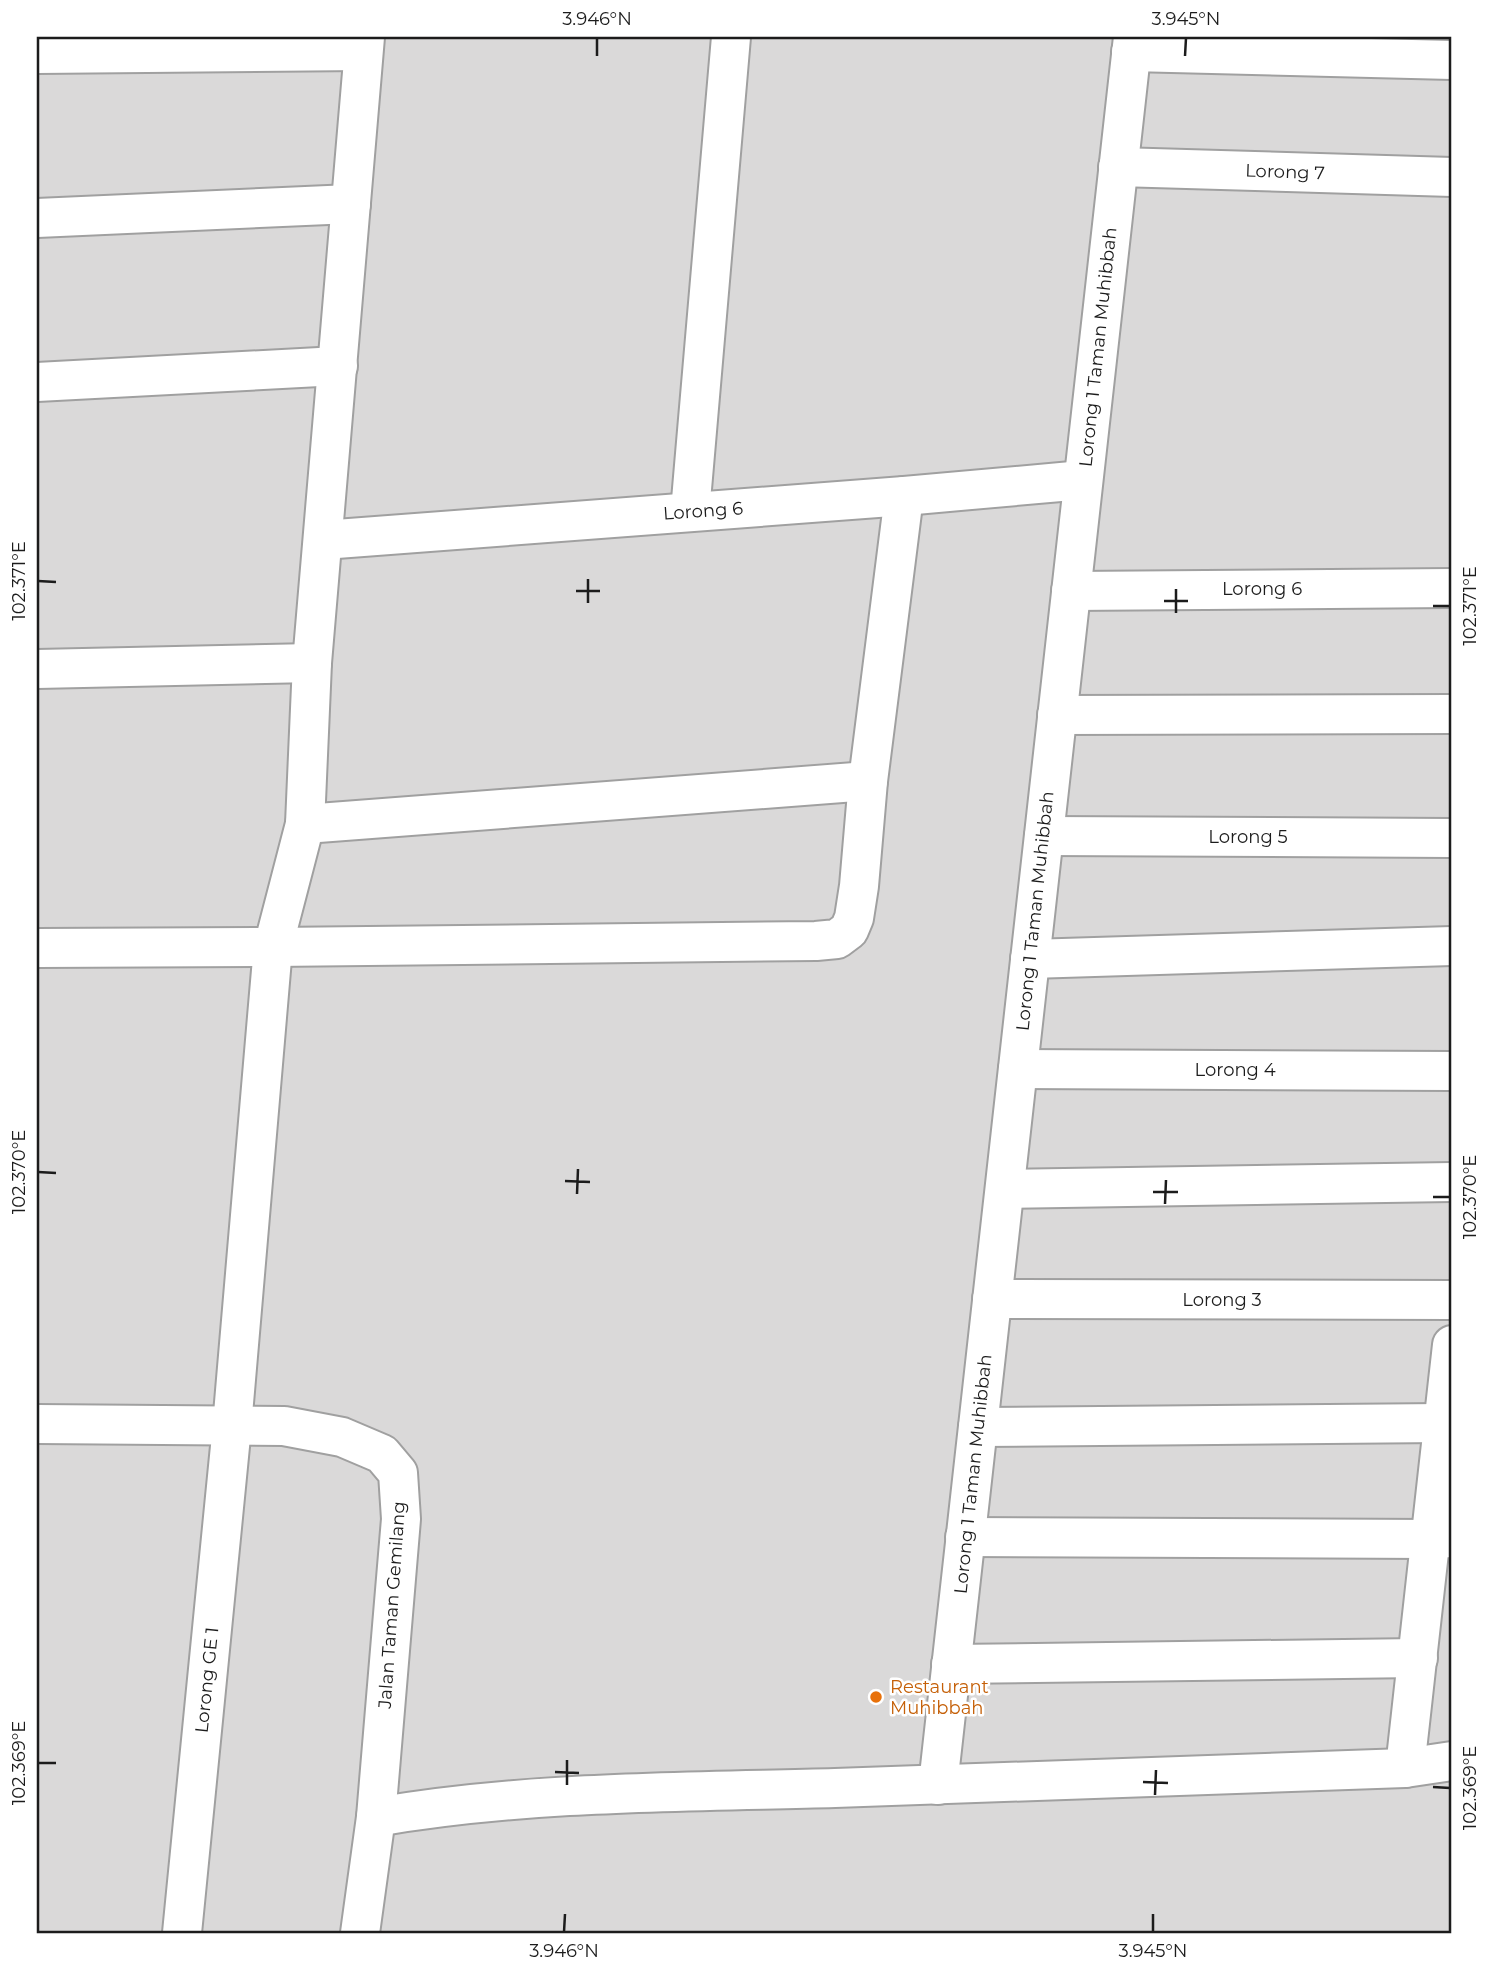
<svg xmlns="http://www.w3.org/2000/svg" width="1489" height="1970" viewBox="0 0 1489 1970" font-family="Montserrat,sans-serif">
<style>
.residential{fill:#dad9d9}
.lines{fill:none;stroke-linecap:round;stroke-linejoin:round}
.minor-casing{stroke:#a0a0a0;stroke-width:42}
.minor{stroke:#fff;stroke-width:38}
.ticks{fill:none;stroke:#1c1c1c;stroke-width:2.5}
.food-dot{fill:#e8710a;stroke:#fff;stroke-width:2.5}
.labels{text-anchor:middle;stroke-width:5;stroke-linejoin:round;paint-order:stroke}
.street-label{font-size:18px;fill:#1c1c1c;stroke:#fff}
.food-label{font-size:18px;fill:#c56008;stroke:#fff;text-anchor:start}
.neatline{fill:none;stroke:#1c1c1c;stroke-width:2.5}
.ticks-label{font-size:18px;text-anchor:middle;fill:#1c1c1c}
</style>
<rect width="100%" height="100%" fill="#eceae3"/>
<rect class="residential" x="37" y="37" width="1415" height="1896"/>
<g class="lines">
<defs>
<g id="minor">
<path d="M1131,52L1452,60"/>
<path d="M37,54L363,51"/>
<path d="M1118,167L1452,177"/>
<path d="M37,218L351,204"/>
<path d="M37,382L338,366"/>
<path d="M690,512L731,37"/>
<path d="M323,540L904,496L1083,480"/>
<path d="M1071,591L1452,588"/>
<path d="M37,669L312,663"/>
<path d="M1057,715L1452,714"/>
<path d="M305,824L868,781"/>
<path d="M1044,836L1452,838"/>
<path d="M37,948L273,947L816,941L837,939L849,930L854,918L859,886L868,781L904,496"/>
<path d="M1030,959L1452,946"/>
<path d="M1018,1069L1452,1071"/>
<path d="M1005,1189L1452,1182"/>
<path d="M992,1299L1452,1300"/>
<path d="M37,1424L284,1426L342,1437L382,1454L398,1473L401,1519L376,1817"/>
<path d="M978,1427L1443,1423"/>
<path d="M965,1537L1431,1539L1452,1538"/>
<path d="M951,1664L1418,1658"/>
<path d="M1405,1768L1452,1345"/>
<path d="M938,1785L1133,37"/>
<path d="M182,1933L232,1426L273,947L305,824L312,663L365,37"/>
<path d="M360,1933L376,1817C527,1791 682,1792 835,1788C1025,1782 1215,1775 1405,1768L1452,1761"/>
</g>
</defs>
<use href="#minor" class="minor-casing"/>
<use href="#minor" class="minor"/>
</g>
<path class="ticks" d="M597,56V38M1185,56L1186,38M38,581L56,582M576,591H600M1164,601H1188M588,603V579M1433,606H1450M1176,613V589M38,1172L56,1173M565,1181L590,1182M1153,1192H1178M577,1194L578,1169M1433,1197H1450M1165,1204L1166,1180M38,1763H56M555,1772L579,1773M1143,1782L1168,1783M567,1785V1760M1433,1787L1450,1788M1155,1795L1156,1770M564,1932L565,1914M1153,1932V1914"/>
<circle class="food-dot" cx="876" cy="1697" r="7"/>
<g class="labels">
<g class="street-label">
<text transform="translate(1285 172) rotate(2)" y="6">Lorong 7</text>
<text transform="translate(1098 347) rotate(-84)" y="6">Lorong 1 Taman Muhibbah</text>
<text transform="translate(703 511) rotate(-4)" y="6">Lorong 6</text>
<text x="1262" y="595">Lorong 6</text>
<text x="1248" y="843">Lorong 5</text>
<text transform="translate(1035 911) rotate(-84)" y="6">Lorong 1 Taman Muhibbah</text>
<text x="1235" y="1076">Lorong 4</text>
<text x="1222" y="1306">Lorong 3</text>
<text transform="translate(973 1474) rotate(-84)" y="6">Lorong 1 Taman Muhibbah</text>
<text transform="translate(392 1605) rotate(-86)" y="6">Jalan Taman Gemilang</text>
<text transform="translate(207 1680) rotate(-84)" y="6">Lorong GE 1</text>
</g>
<g class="food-label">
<text x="890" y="1693">Restaurant<tspan x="890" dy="21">Muhibbah</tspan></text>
</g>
</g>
<rect width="1489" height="1970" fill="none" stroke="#ffffff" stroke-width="77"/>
<rect x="38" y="38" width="1412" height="1894" class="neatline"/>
<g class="ticks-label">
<text x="597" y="25">3.946°N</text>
<text x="1186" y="25">3.945°N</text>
<text transform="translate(19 581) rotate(-90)" y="6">102.371°E</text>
<text transform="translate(1470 606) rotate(-90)" y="6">102.371°E</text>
<text transform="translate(19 1172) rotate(-90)" y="6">102.370°E</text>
<text transform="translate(1470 1197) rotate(-90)" y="6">102.370°E</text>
<text transform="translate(19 1763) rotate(-90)" y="6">102.369°E</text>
<text transform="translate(1470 1788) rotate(-90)" y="6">102.369°E</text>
<text x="564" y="1957">3.946°N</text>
<text x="1153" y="1957">3.945°N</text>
</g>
</svg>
